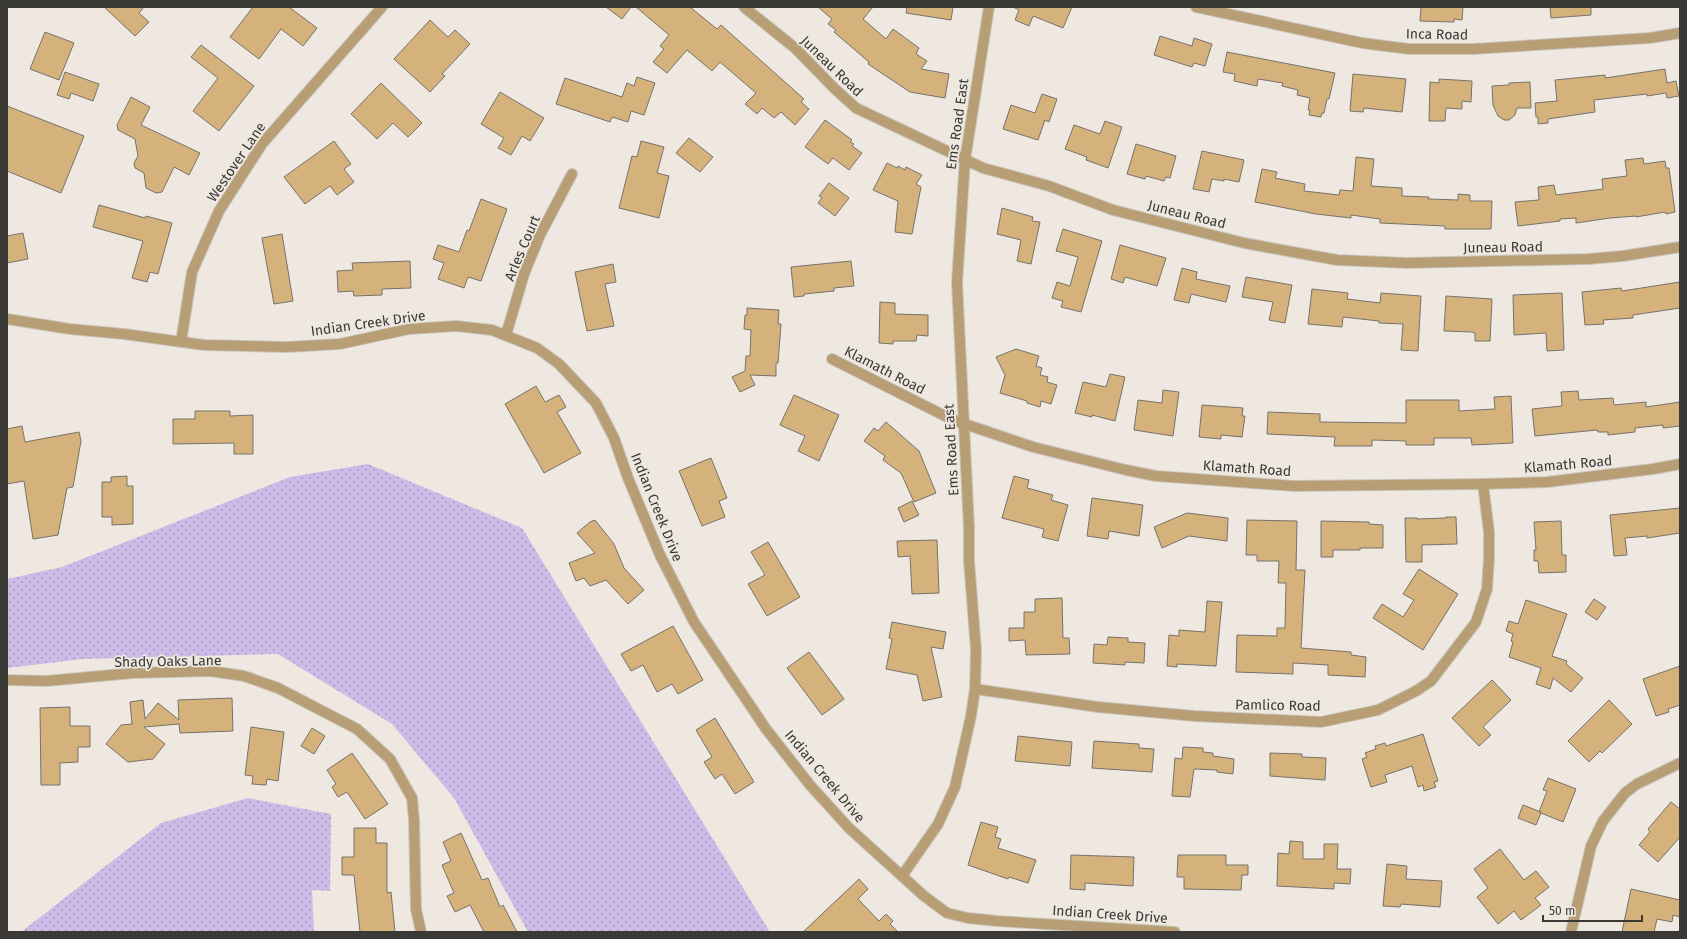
<svg xmlns="http://www.w3.org/2000/svg" width="1687" height="939" viewBox="0 0 1687 939" font-family="'Fira Sans',sans-serif">
<style>
.grass{fill:url(#grass-dots)}
.building{fill:#d5b27b;stroke:#77726b}
.lines{fill:none;stroke-linecap:round;stroke-linejoin:round}
.street-casing{stroke:#cac5be;stroke-width:12}
.street{stroke:#b89e75;stroke-width:10}
.labels{text-anchor:middle;stroke-width:3.5;stroke-linejoin:round;paint-order:stroke}
.street-label{font-size:14px;fill:#3b3936;stroke:#eee8e0}
</style>
<defs>
<pattern id="grass-dots" width="8" height="8" patternUnits="userSpaceOnUse"><rect width="8" height="8" fill="#cebbe7"/><path d="M2 2h.1M6 6h.1" fill="none" stroke="#a899bc" stroke-width="1.8" stroke-linecap="round"/></pattern>
</defs>
<rect width="100%" height="100%" fill="#eee8e0"/>
<g class="grass">
<path d="M368,464L522,528L770,932H528L454,798L392,724L278,654L83,659L7,668V579L62,567L290,477Z"/>
<path d="M248,798L331,814L330,891L312,890L314,932H21L161,823Z"/>
</g>
<g class="building">
<path d="M104,7H144L139,13L149,22L135,36Z"/>
<path d="M253,7H289L317,28L303,46L281,29L259,59L230,37Z"/>
<path d="M606,7H631L622,19Z"/>
<path d="M636,7H690L717,29L721,25L804,99L801,102L809,109L795,125L781,112L774,118L762,108L757,114L745,104L756,93L720,62L712,71L687,50L667,73L653,62L664,49L660,46L669,35Z"/>
<path d="M818,7H873L863,19L886,39L893,29L919,48L916,54L927,61L921,69L949,74L945,98L910,92L868,64L869,62L834,32L836,30L828,24L832,19Z"/>
<path d="M907,7H953L951,20L906,13Z"/>
<path d="M1013,7H1072L1063,28L1033,16L1029,26L1015,20L1019,10Z"/>
<path d="M1421,7H1463L1462,20L1454,19V22L1420,21Z"/>
<path d="M1550,7H1591V15L1551,18Z"/>
<path d="M430,20L448,37L455,30L470,44L442,74L445,76L430,92L394,59Z"/>
<path d="M45,32L74,43L59,80L30,69Z"/>
<path d="M1160,36L1192,46L1194,38L1212,44L1205,66L1194,63L1192,67L1154,55Z"/>
<path d="M201,45L254,86L219,131L193,111L218,78L191,57Z"/>
<path d="M1227,52L1335,73L1329,99H1327L1324,113H1322L1321,117L1309,115L1310,110H1308L1310,98L1297,95L1298,90L1282,86L1283,83L1258,79L1257,86L1234,81L1235,74L1223,72Z"/>
<path d="M1665,69L1667,83L1676,81L1679,96L1667,98L1666,93L1647,96V94L1594,100L1595,112L1548,119V123L1538,124V117H1536L1535,103L1557,101L1555,80L1605,75V78Z"/>
<path d="M65,72L99,84L93,101L71,93L69,99L57,95Z"/>
<path d="M1353,74L1406,79L1402,112L1364,108L1363,112L1350,111Z"/>
<path d="M637,77L655,83L644,115L631,111L628,122L612,117L610,122L556,104L565,78L622,97L627,83L634,86Z"/>
<path d="M1439,79L1472,81L1471,102L1462,101V109L1446,108L1445,121H1429L1430,82L1439,83Z"/>
<path d="M1530,82L1531,108H1517L1515,115L1509,120H1504L1498,116L1493,105L1492,86L1509,85V83Z"/>
<path d="M381,83L422,123L408,137L393,123L377,139L351,114Z"/>
<path d="M500,92L544,118L530,141L522,136L511,155L498,148L504,138L481,124Z"/>
<path d="M1042,94L1057,99L1049,122L1045,120L1038,140L1003,129L1011,105L1035,113Z"/>
<path d="M131,97L150,107L141,125L200,153L189,175L174,167L162,192L156,193L146,188L144,173L135,168L134,163L138,156L135,139L118,130L117,125Z"/>
<path d="M7,106L84,136L61,193L7,171Z"/>
<path d="M825,120L852,140L850,142L854,144L852,146L862,153L849,170L833,158L828,164L805,147Z"/>
<path d="M1105,121L1122,127L1108,168L1086,160L1087,157L1065,149L1074,125L1100,134Z"/>
<path d="M689,138L713,157L700,172L676,153Z"/>
<path d="M334,141L351,164L344,169L354,182L337,195L330,186L305,204L284,177Z"/>
<path d="M641,141L664,147L657,173L669,176L659,218L619,208L632,156L637,157Z"/>
<path d="M1136,144L1176,156L1170,178L1166,177L1164,181L1146,176L1145,179L1127,174Z"/>
<path d="M1202,151L1244,160L1239,182L1224,179V181L1212,179L1209,192L1193,189Z"/>
<path d="M1356,157L1374,159L1371,186L1402,188V196L1429,197L1428,199L1458,200V194L1470,195V201H1492L1491,229H1445V226L1380,223V219L1351,215V218L1316,214L1255,202L1262,169L1277,172L1275,178L1305,184L1304,191L1339,195L1340,190L1353,191Z"/>
<path d="M1643,158L1644,164L1665,161L1666,168H1669L1675,212L1666,214L1665,212L1636,217V216L1610,218L1576,223V218L1560,219V221L1518,226L1515,202L1539,200L1538,187L1554,185L1556,195L1603,189L1602,179L1627,176L1625,160Z"/>
<path d="M887,163L897,168L898,166L905,170L906,167L922,175L916,184L921,187L912,234L895,232L898,201L873,190Z"/>
<path d="M829,183L849,198L835,216L818,203L822,198L819,196Z"/>
<path d="M481,199L507,209L481,281L468,277L464,288L438,279L444,263L433,259L438,245L459,252L467,230L469,231Z"/>
<path d="M99,205L145,218L146,216L172,223L158,274L150,272L147,282L132,278L143,241L93,227Z"/>
<path d="M1002,208L1033,217L1032,221L1040,222L1031,264L1017,261L1021,240L997,234Z"/>
<path d="M1063,229L1102,241L1081,312L1061,307L1063,301L1052,298L1057,282L1070,286L1078,257L1056,251Z"/>
<path d="M23,233L28,259L7,263V236Z"/>
<path d="M282,234L293,301L274,304L262,238Z"/>
<path d="M1120,245L1166,258L1157,286L1125,277L1123,283L1111,279Z"/>
<path d="M410,261L411,288L382,289V295L354,296L353,291L338,292L337,271L353,270L352,263Z"/>
<path d="M851,261L854,286L834,288V291L804,294V296L794,297L791,267Z"/>
<path d="M613,264L616,282L605,284L614,326L587,331L575,272Z"/>
<path d="M1182,268L1197,272L1196,279L1230,286L1226,302L1191,294L1189,303L1174,300Z"/>
<path d="M1246,277L1292,285L1285,323L1269,320L1273,302L1242,297Z"/>
<path d="M1680,282V308L1633,315V318L1603,320L1604,324L1585,325L1582,292L1621,288L1622,291Z"/>
<path d="M1312,289L1348,293L1347,299L1380,303L1381,293L1421,296L1418,351L1401,350L1403,324L1379,323V321L1343,317L1342,327L1308,324Z"/>
<path d="M1562,293L1564,350L1547,351L1546,333L1514,335L1513,295Z"/>
<path d="M1446,296L1492,299L1490,341H1475V333L1472,332L1444,331Z"/>
<path d="M880,302L895,303V314L928,315V336L917,335L916,341H893V344L879,343Z"/>
<path d="M747,308L779,310L778,324H781L778,363H776V376L750,375L755,385L740,392L732,377L745,371L746,356H750L751,330L744,329L745,315H747Z"/>
<path d="M1016,349L1039,356L1036,366L1042,368L1040,375L1048,377L1047,382L1057,385L1051,404L1041,401L1040,407L1027,403V401L1000,393L1005,375L996,357Z"/>
<path d="M1110,374L1125,377L1115,421L1092,415V417L1075,413L1083,382L1106,387Z"/>
<path d="M536,386L545,402L559,395L566,407L557,412L581,453L544,473L505,404Z"/>
<path d="M1163,390L1179,392L1173,436L1134,430L1138,400L1162,403Z"/>
<path d="M1578,391L1579,400L1613,398L1614,405L1646,402V407L1680,402V426L1663,428V425L1635,428V432L1608,435V432H1598L1597,430L1535,436L1532,409L1562,406L1561,392Z"/>
<path d="M794,395L839,415L819,461L798,451L805,436L780,425Z"/>
<path d="M1511,396L1513,443L1472,445L1471,438H1434V445H1406V441L1372,440V446H1334L1335,437L1267,434L1268,412L1320,414V422L1406,423V400H1459V411L1495,409L1494,397Z"/>
<path d="M1202,405L1243,408L1242,416H1245L1242,437L1221,435V439L1199,437Z"/>
<path d="M195,411H230V416L253,415V454H234V443L173,444V419H195Z"/>
<path d="M886,422L919,451L936,493L914,502L901,473L883,460L885,456L864,441L874,428L878,431Z"/>
<path d="M22,426L25,442L79,432L81,441L73,487L67,488L58,535L33,539L24,481L7,484V429Z"/>
<path d="M711,458L727,498L719,501L725,517L702,526L679,471Z"/>
<path d="M127,476V486H133V524L112,525V517H102V482H111V477Z"/>
<path d="M1014,476L1029,480L1027,488L1053,495L1051,500L1068,505L1058,541L1042,537L1044,529L1002,518Z"/>
<path d="M1092,498L1143,505L1139,536L1109,531L1108,539L1087,536Z"/>
<path d="M912,501L919,515L904,522L898,508Z"/>
<path d="M1680,508V533L1647,538V536L1625,538L1627,555L1614,556L1610,515Z"/>
<path d="M1187,513L1228,518L1227,541L1189,536L1162,548L1154,527Z"/>
<path d="M1446,517H1456L1457,544L1422,545V562H1406L1405,518H1417V519L1446,518Z"/>
<path d="M595,520L614,544L624,568L644,590L628,604L606,580L590,586L584,578L576,581L569,563L595,553L577,533L590,522Z"/>
<path d="M1247,520L1297,521L1296,570H1305L1301,648L1351,652V655L1366,657L1365,677L1328,675V665L1293,663V674L1236,672L1237,635L1277,636V628H1285L1286,583H1278L1279,561H1257V555H1246Z"/>
<path d="M1321,521L1369,522V524L1383,525V548H1360V550H1333V557H1321Z"/>
<path d="M1561,521L1562,555H1566V572L1539,573L1538,561H1534V550H1536L1534,522Z"/>
<path d="M937,540L939,593L912,594L910,556L898,557L897,541Z"/>
<path d="M768,542L800,597L767,616L748,584L765,575L751,552Z"/>
<path d="M1419,569L1458,594L1423,650L1373,618L1382,604L1403,617L1414,600L1403,594Z"/>
<path d="M1062,598L1063,638H1069L1070,654L1026,655L1025,640L1009,641V628H1024V612H1035V599Z"/>
<path d="M1594,599L1606,607L1597,620L1585,612Z"/>
<path d="M1526,600L1567,614L1552,656L1567,661L1566,664L1583,678L1571,692L1553,678L1550,689L1536,684L1541,668L1509,657L1513,642L1511,641L1513,634L1506,631L1509,621L1518,624Z"/>
<path d="M1207,601L1222,602L1216,666L1177,664V667L1167,666L1169,635L1179,636V630L1205,632Z"/>
<path d="M892,622L946,632L943,649L931,647L942,697L923,701L917,675L886,669L892,639L889,638Z"/>
<path d="M673,626L703,680L678,694L672,684L657,692L643,665L631,671L621,654Z"/>
<path d="M1108,637L1128,638V642L1145,643L1144,663L1125,662V665L1093,663L1094,644L1107,645Z"/>
<path d="M809,652L844,699L822,715L787,668Z"/>
<path d="M1680,666V705L1668,709L1669,712L1656,716L1643,679Z"/>
<path d="M1492,680L1511,700L1483,727L1491,735L1479,746L1452,718Z"/>
<path d="M232,698L233,731L180,733L179,724L144,727L165,744L153,759L128,762L106,744L121,725L132,724L130,702L143,700L145,719L158,703L179,720L178,700Z"/>
<path d="M1609,700L1632,724L1602,753L1600,751L1589,762L1568,741Z"/>
<path d="M70,707V726H90V747H78V762L60,763V785H41L40,708Z"/>
<path d="M715,718L754,782L735,794L722,774L715,779L704,762L712,757L696,730Z"/>
<path d="M251,727L284,732L278,781L267,779L266,785L252,784L253,776L245,775Z"/>
<path d="M312,728L325,736L314,754L301,746Z"/>
<path d="M1423,734L1438,781L1434,782L1436,787L1424,791L1423,785L1418,787L1412,766L1385,775L1387,782L1371,787L1362,759L1367,757L1365,753L1376,749L1375,746L1385,743L1386,746Z"/>
<path d="M1018,736L1072,742L1070,766L1015,761Z"/>
<path d="M1094,741L1139,744V748L1154,749L1152,772L1092,768Z"/>
<path d="M1183,747L1203,748V752L1213,753V756L1234,759L1233,774L1217,772V770L1194,769L1190,797L1172,796L1175,758L1182,759Z"/>
<path d="M352,753L388,804L365,819L347,792L338,797L332,787L336,784L327,770Z"/>
<path d="M1270,753L1302,754V757L1326,758L1325,780L1270,776Z"/>
<path d="M1548,778L1576,789L1563,822L1541,813L1536,825L1518,818L1523,805L1541,812H1539L1547,791L1543,790Z"/>
<path d="M1671,802L1680,809V837L1658,862L1639,845L1650,832L1648,829Z"/>
<path d="M981,822L998,827L995,837L1001,839L998,848L1036,860L1028,883L1009,877L1008,879L968,865Z"/>
<path d="M354,828H376V843H387V893L391,892L395,932H360L354,875H342V857H354Z"/>
<path d="M461,833L482,880L488,878L500,907L503,905L517,932H484L470,905L455,912L447,896L454,893L442,865L451,861L443,842Z"/>
<path d="M1290,841L1303,842V859H1324V844H1338L1337,869H1351L1350,884L1334,883V889L1277,886L1278,853L1289,854Z"/>
<path d="M1500,849L1524,880L1536,871L1549,887L1535,898L1541,905L1521,920L1514,911L1498,924L1477,897L1488,888L1474,869Z"/>
<path d="M1071,855L1134,857L1133,886L1085,883V890L1070,889Z"/>
<path d="M1178,855H1226V865H1248V875H1242L1241,890L1184,889V877H1177Z"/>
<path d="M1387,864L1407,866L1406,879L1442,881L1440,907L1401,904L1400,907L1383,906Z"/>
<path d="M859,879L868,889L858,899L879,921L886,914L893,921L890,924L898,932H803Z"/>
<path d="M1631,889L1680,900V917L1673,915L1672,922L1657,919L1654,932H1622Z"/>
</g>
<g class="lines">
<defs>
<g id="street">
<path d="M744,7L795,48L835,89L856,108L983,168L1049,186L1113,210L1244,243L1337,260L1407,263L1588,259L1623,256L1680,247"/>
<path d="M1196,7L1362,43L1409,49H1473L1650,38L1680,33"/>
<path d="M7,319L70,329L124,334L204,345L287,347L340,344L409,329L456,326L492,330L537,348L559,364L596,403L614,438L628,478L660,555L694,622L766,729L810,785L849,828L924,896L947,913L968,918L997,921L1175,932"/>
<path d="M506,335L524,274L540,235L572,174"/>
<path d="M181,342L192,272L219,211L262,144L382,7"/>
<path d="M832,359L953,420L1033,447L1126,470L1156,476L1294,486L1483,484L1547,482L1653,469L1680,464"/>
<path d="M7,680L46,681L133,673L210,671L244,676L278,688L357,729L390,759L412,798L414,820L416,909L421,932"/>
<path d="M975,689L1098,707L1194,716L1321,722L1378,710L1416,691L1431,681L1476,622L1487,589L1489,557V532L1483,484"/>
<path d="M902,876L938,824L955,787L971,716L975,689L976,650L969,561V528L957,282L965,160L989,7"/>
<path d="M1571,932L1591,846L1603,821L1625,793L1637,784L1680,763"/>
</g>
</defs>
<use href="#street" class="street-casing"/>
<use href="#street" class="street"/>
</g>
<g class="labels">
<g class="street-label">
<text transform="translate(1437 34) rotate(1)" y="5">Inca Road</text>
<text transform="translate(832 66) rotate(44)" y="5">Juneau Road</text>
<text transform="translate(957 124) rotate(-82)" y="5">Ems Road East</text>
<text transform="translate(236 162) rotate(-56)" y="5">Westover Lane</text>
<text transform="translate(1187 214) rotate(14)" y="5">Juneau Road</text>
<text transform="translate(1503 247) rotate(-1)" y="5">Juneau Road</text>
<text transform="translate(522 248) rotate(-67)" y="5">Arles Court</text>
<text transform="translate(368 323) rotate(-8)" y="5">Indian Creek Drive</text>
<text transform="translate(885 370) rotate(27)" y="5">Klamath Road</text>
<text transform="translate(951 450) rotate(-93)" y="5">Ems Road East</text>
<text transform="translate(1568 464) rotate(-5)" y="5">Klamath Road</text>
<text transform="translate(1247 468) rotate(4)" y="5">Klamath Road</text>
<text transform="translate(657 507) rotate(68)" y="5">Indian Creek Drive</text>
<text transform="translate(168 661) rotate(-1)" y="5">Shady Oaks Lane</text>
<text transform="translate(1278 705) rotate(1)" y="5">Pamlico Road</text>
<text transform="translate(825 776) rotate(50)" y="5">Indian Creek Drive</text>
<text transform="translate(1110 914) rotate(4)" y="5">Indian Creek Drive</text>
</g>
</g>
<rect width="1687" height="939" fill="none" stroke="#3b3936" stroke-width="16"/>
<path d="M1543 915v6h99v-6" fill="none" stroke="#3b3936" stroke-width="2"/>
<text x="1549" y="915" font-size="12" fill="#3b3936" stroke="#eee8e0" stroke-width="3" paint-order="stroke">50 m</text>
</svg>
